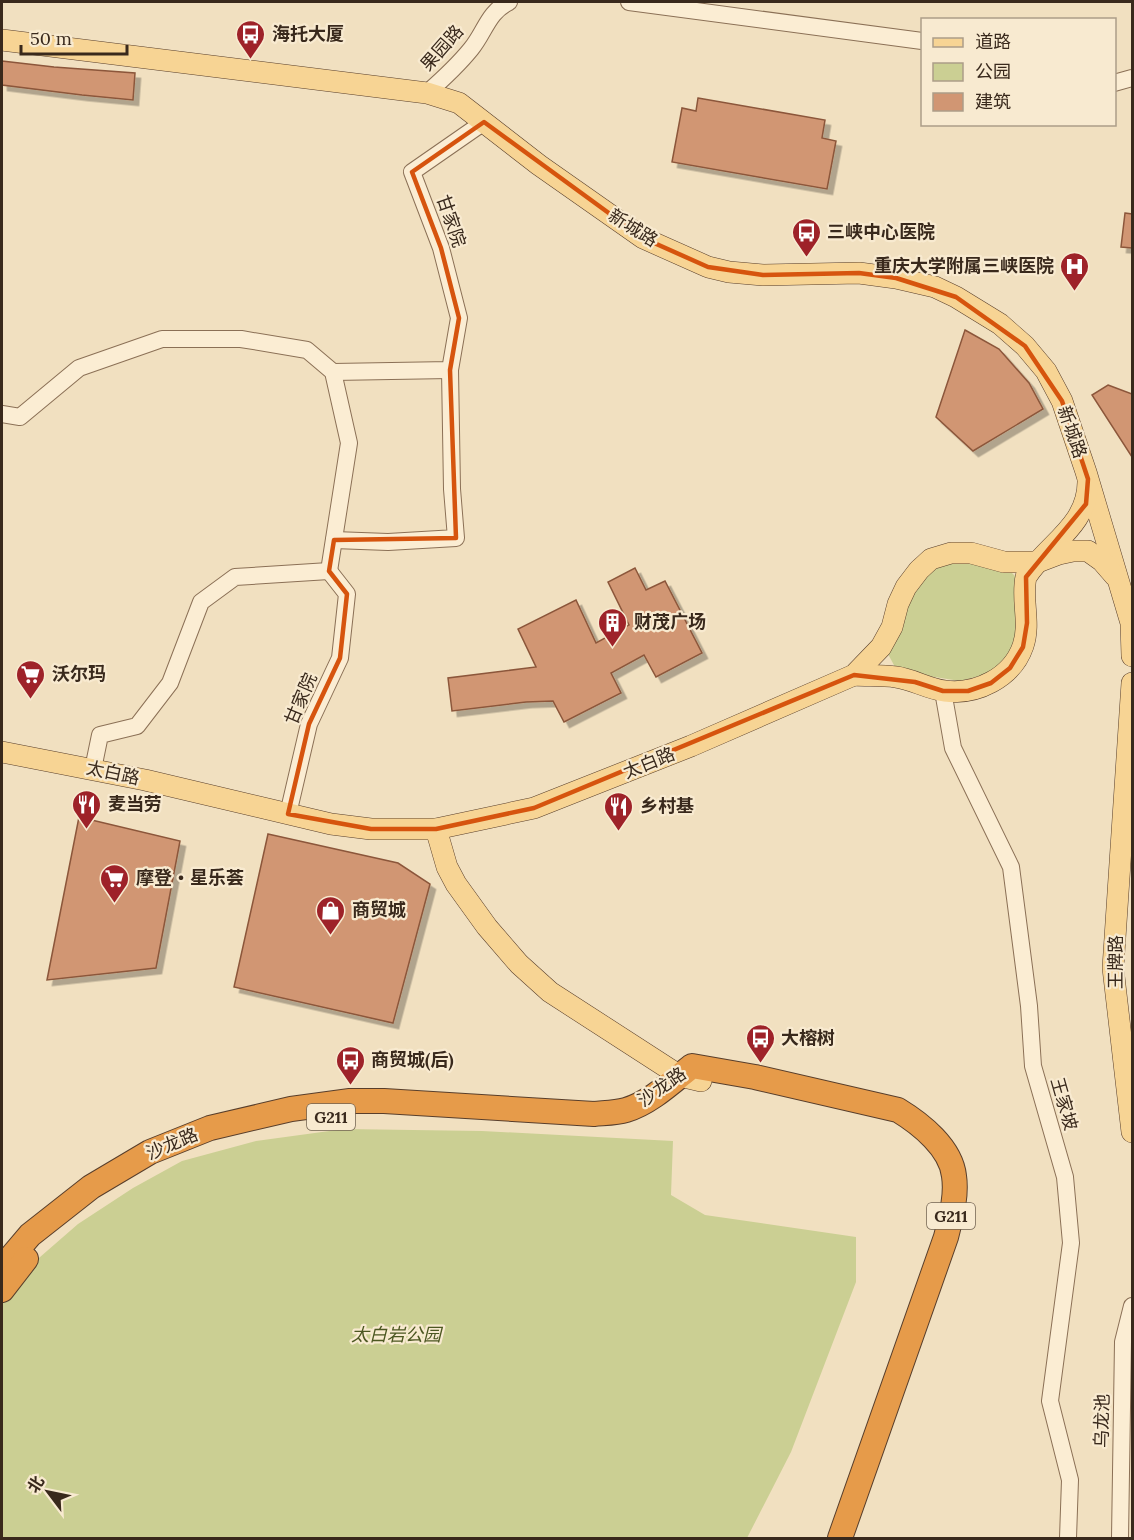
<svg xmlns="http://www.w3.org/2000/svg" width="1134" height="1540" viewBox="0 0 1134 1540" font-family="Lora,'Noto Sans SC',serif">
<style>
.green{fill:#cbcf93}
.building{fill:#d19673;stroke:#8c573b;stroke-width:1.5;filter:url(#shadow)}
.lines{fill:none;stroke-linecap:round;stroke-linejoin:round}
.minor-casing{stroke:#8b7056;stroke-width:18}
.major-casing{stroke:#583e2b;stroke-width:22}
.highway-casing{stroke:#583e2b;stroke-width:26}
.minor{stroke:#fbedd3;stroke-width:16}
.major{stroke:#f7d494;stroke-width:21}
.highway{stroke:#e69b4a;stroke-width:24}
.marked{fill:none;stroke:#d6540e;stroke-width:4.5;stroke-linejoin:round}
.labels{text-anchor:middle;stroke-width:4.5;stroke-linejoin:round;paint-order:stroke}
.shield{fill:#f8ead0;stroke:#726352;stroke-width:1.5}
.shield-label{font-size:16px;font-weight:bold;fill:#39291c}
.poi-label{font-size:18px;font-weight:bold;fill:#39291c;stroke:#f8ead0;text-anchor:start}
.street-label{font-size:18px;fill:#39291c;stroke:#f8ead0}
.park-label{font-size:18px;font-style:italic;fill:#4c5721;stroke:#f8ead0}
</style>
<defs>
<filter id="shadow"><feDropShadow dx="5.5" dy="5.5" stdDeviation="0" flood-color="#0004"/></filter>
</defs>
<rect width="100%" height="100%" fill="#f1e0c0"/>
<g class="green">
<path d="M955,556L1004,565L1017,578L1018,644L995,672L960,681L922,675L895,667L888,654L912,586L932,566Z"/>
<path d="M344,1129L482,1131L673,1141L671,1195L705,1215L856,1237V1282L791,1452L747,1538H2V1301L32,1264L78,1224L133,1188L182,1161L256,1141Z"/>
</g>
<g class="building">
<path d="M2,61L54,67L135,73L133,100L82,95L2,85Z"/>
<path d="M698,98L825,120L822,138L836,141L827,189L672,162L682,108L696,111Z"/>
<path d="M1125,213L1132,214V248L1121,247Z"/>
<path d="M965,330L999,349L1029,383L1043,409L973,451L936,417Z"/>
<path d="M1108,385L1132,394V457L1092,395Z"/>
<path d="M635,568L646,590L665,581L702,653L656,677L644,655L611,673L621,693L564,722L553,701L526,702L452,711L448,678L536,667L518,629L576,600L596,643L629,625L608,582Z"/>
<path d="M79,817L180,841L156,968L47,980Z"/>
<path d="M268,834L398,863L430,884L393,1023L234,987Z"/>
</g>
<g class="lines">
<defs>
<g id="minor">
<path d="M629,2L922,41"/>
<path d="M1114,83L1132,78"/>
<path d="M427,93C443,79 458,65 471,49C485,32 488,12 509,2"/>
<path d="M333,372L450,370L459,318L441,248L412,172L484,122"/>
<path d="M2,414L20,417L79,368L162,339H241L307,350L333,372L349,443L329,571L235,577L201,602L170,683L137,726L100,735L93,769"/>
<path d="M334,540L388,542L456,538L452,489L450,370"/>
<path d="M943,691L953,748L1011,867L1029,1006L1033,1066L1065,1177L1071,1243L1050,1401L1070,1480L1068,1538"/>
<path d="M288,814L309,724L340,658L347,594L329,571"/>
<path d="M1120,1538L1123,1342L1132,1306"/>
</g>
<g id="major">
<path d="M2,40L427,93L459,103L539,165L643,238L708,267L729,272L763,275L859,273L896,278L935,287L956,297L1000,324L1025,346L1046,371L1062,401L1086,472L1131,623L1132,656"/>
<path d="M854,675C867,676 882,675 896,677C912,679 928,689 945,691C976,695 1012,678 1023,646C1031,623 1021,600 1026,577C1047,544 1088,526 1088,482"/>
<path d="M1132,683L1113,968L1132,1132"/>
<path d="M2,752L145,780L331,824L371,829H436L534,808L691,746L854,675L881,647L892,627L898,604L906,587L919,570L931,559L951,553H971L1004,562H1038L1059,554L1073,551H1088L1102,561L1115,576"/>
<path d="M436,829L447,867L456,884L487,927L519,964L550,992L680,1076L701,1081"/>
</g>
<g id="highway">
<path d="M2,1268L30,1235L91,1187L150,1152L210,1128L291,1109L350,1101H384L594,1114C604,1113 616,1113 626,1110C650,1103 673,1081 692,1066L755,1077L898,1110C921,1124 951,1148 954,1176C957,1196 951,1217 946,1237L840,1538"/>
<path d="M2,1290L26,1259"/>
</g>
</defs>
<use href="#minor" class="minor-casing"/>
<use href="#major" class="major-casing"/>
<use href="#highway" class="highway-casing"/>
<use href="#minor" class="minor"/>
<use href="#major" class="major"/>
<use href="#highway" class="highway"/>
</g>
<path class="marked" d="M484,122L643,238L708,267L763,275L859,273L896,278L956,297L1025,346L1062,401L1088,479L1086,504L1026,577L1027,623L1023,647L1010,668L991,683L968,691H943L915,682L854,675L534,808L436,829H371L288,814L309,724L340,658L347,594L329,571L334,540L456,538L450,370L459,318L441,248L412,172Z"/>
<defs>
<symbol id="bus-pin" viewBox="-11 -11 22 30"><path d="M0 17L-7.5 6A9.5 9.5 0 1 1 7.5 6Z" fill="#9e2229" stroke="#f8ead0"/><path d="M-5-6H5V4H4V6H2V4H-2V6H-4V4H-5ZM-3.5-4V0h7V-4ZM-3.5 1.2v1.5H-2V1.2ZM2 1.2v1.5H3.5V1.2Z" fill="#fff"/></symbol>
<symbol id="hospital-pin" viewBox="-11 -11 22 30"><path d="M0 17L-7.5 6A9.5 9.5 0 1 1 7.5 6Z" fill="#9e2229" stroke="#f8ead0"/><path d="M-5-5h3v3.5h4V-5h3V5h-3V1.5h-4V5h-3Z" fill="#fff"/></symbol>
<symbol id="building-pin" viewBox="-11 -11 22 30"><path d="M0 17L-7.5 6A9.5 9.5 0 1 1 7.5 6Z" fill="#9e2229" stroke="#f8ead0"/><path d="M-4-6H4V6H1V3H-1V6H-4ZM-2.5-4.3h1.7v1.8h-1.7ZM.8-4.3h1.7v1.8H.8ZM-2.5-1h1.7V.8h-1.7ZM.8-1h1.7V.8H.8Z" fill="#fff"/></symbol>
<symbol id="supermarket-pin" viewBox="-11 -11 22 30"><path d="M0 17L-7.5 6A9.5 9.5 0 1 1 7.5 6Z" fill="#9e2229" stroke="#f8ead0"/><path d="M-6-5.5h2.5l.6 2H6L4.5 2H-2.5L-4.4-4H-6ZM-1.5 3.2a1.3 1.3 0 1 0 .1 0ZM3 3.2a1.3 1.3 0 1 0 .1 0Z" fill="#fff"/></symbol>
<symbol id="restaurant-pin" viewBox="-11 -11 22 30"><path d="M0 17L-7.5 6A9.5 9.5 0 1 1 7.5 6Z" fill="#9e2229" stroke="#f8ead0"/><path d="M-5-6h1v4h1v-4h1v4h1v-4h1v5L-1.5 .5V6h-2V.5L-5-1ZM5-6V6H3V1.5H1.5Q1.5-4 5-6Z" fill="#fff"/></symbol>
<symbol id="shop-pin" viewBox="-11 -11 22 30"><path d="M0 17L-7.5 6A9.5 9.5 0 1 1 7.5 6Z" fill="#9e2229" stroke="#f8ead0"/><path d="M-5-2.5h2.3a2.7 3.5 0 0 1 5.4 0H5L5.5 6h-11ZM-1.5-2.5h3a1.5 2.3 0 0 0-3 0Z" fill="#fff"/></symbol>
</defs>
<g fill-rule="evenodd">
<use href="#bus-pin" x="234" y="18" width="33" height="45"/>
<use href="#bus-pin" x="790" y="216" width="33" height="45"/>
<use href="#hospital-pin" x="1058" y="250" width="33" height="45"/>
<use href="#building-pin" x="596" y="606" width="33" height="45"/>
<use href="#supermarket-pin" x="14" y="658" width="33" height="45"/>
<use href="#restaurant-pin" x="70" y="788" width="33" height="45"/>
<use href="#restaurant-pin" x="602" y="790" width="33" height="45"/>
<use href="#supermarket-pin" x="98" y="862" width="33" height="45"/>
<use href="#shop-pin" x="314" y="894" width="33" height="45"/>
<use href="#bus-pin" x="744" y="1022" width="33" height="45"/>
<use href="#bus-pin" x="334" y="1044" width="33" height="45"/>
</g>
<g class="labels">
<g class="shield">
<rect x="307" y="1104" width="48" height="26" rx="4.5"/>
<rect x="927" y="1203" width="48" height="26" rx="4.5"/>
</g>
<g class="shield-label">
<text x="331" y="1123">G211</text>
<text x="951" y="1222">G211</text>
</g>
<g class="poi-label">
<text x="272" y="40">海托大厦</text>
<text x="827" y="238">三峡中心医院</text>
<text x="1054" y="272" text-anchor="end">重庆大学附属三峡医院</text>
<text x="634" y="628">财茂广场</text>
<text x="52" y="680">沃尔玛</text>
<text x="108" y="810">麦当劳</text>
<text x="640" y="812">乡村基</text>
<text x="136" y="884">摩登・星乐荟</text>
<text x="352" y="916">商贸城</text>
<text x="781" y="1044">大榕树</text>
<text x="371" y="1066">商贸城(后)</text>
</g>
<g class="street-label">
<text transform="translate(442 48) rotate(-49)" y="6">果园路</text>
<text transform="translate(451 221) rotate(71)" y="6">甘家院</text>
<text transform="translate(633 228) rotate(32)" y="6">新城路</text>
<text transform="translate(1072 432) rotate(71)" y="6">新城路</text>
<text transform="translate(301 699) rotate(-67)" y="6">甘家院</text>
<text transform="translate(649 763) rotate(-22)" y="6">太白路</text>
<text transform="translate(113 773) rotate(12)" y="6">太白路</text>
<text transform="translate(1116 962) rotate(-90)" y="6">王牌路</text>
<text transform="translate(662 1087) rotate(-35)" y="6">沙龙路</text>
<text transform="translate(1064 1104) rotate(74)" y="6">王家坡</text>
<text transform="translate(172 1144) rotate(-23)" y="6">沙龙路</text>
<text transform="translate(1102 1421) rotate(-89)" y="6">乌龙池</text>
</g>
<g class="park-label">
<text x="396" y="1341">太白岩公园</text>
</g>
</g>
<rect width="1134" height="1540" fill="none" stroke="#39291c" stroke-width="6"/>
<rect x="921" y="18" width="195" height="108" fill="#f8ead0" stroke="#ac9d88" stroke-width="1.5"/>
<rect x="933" y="38" width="30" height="9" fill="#f7d494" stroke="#ac9d88" stroke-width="1.5"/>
<text x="975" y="48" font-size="18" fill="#39291c">道路</text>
<rect x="933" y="63" width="30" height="18" fill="#cbcf93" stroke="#ac9d88" stroke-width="1.5"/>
<text x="975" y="78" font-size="18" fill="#39291c">公园</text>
<rect x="933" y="93" width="30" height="18" fill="#d19673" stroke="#ac9d88" stroke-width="1.5"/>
<text x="975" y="108" font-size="18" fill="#39291c">建筑</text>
<g transform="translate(48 1492) rotate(302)" stroke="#f8ead0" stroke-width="4.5" paint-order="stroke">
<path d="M0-4.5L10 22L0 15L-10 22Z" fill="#39291c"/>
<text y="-9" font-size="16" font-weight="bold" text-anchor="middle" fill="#39291c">北</text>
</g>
<path d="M21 45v9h106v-9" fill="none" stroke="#39291c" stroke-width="3"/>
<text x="30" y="45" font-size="18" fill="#39291c" stroke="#f8ead0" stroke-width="4.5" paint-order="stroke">50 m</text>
</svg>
